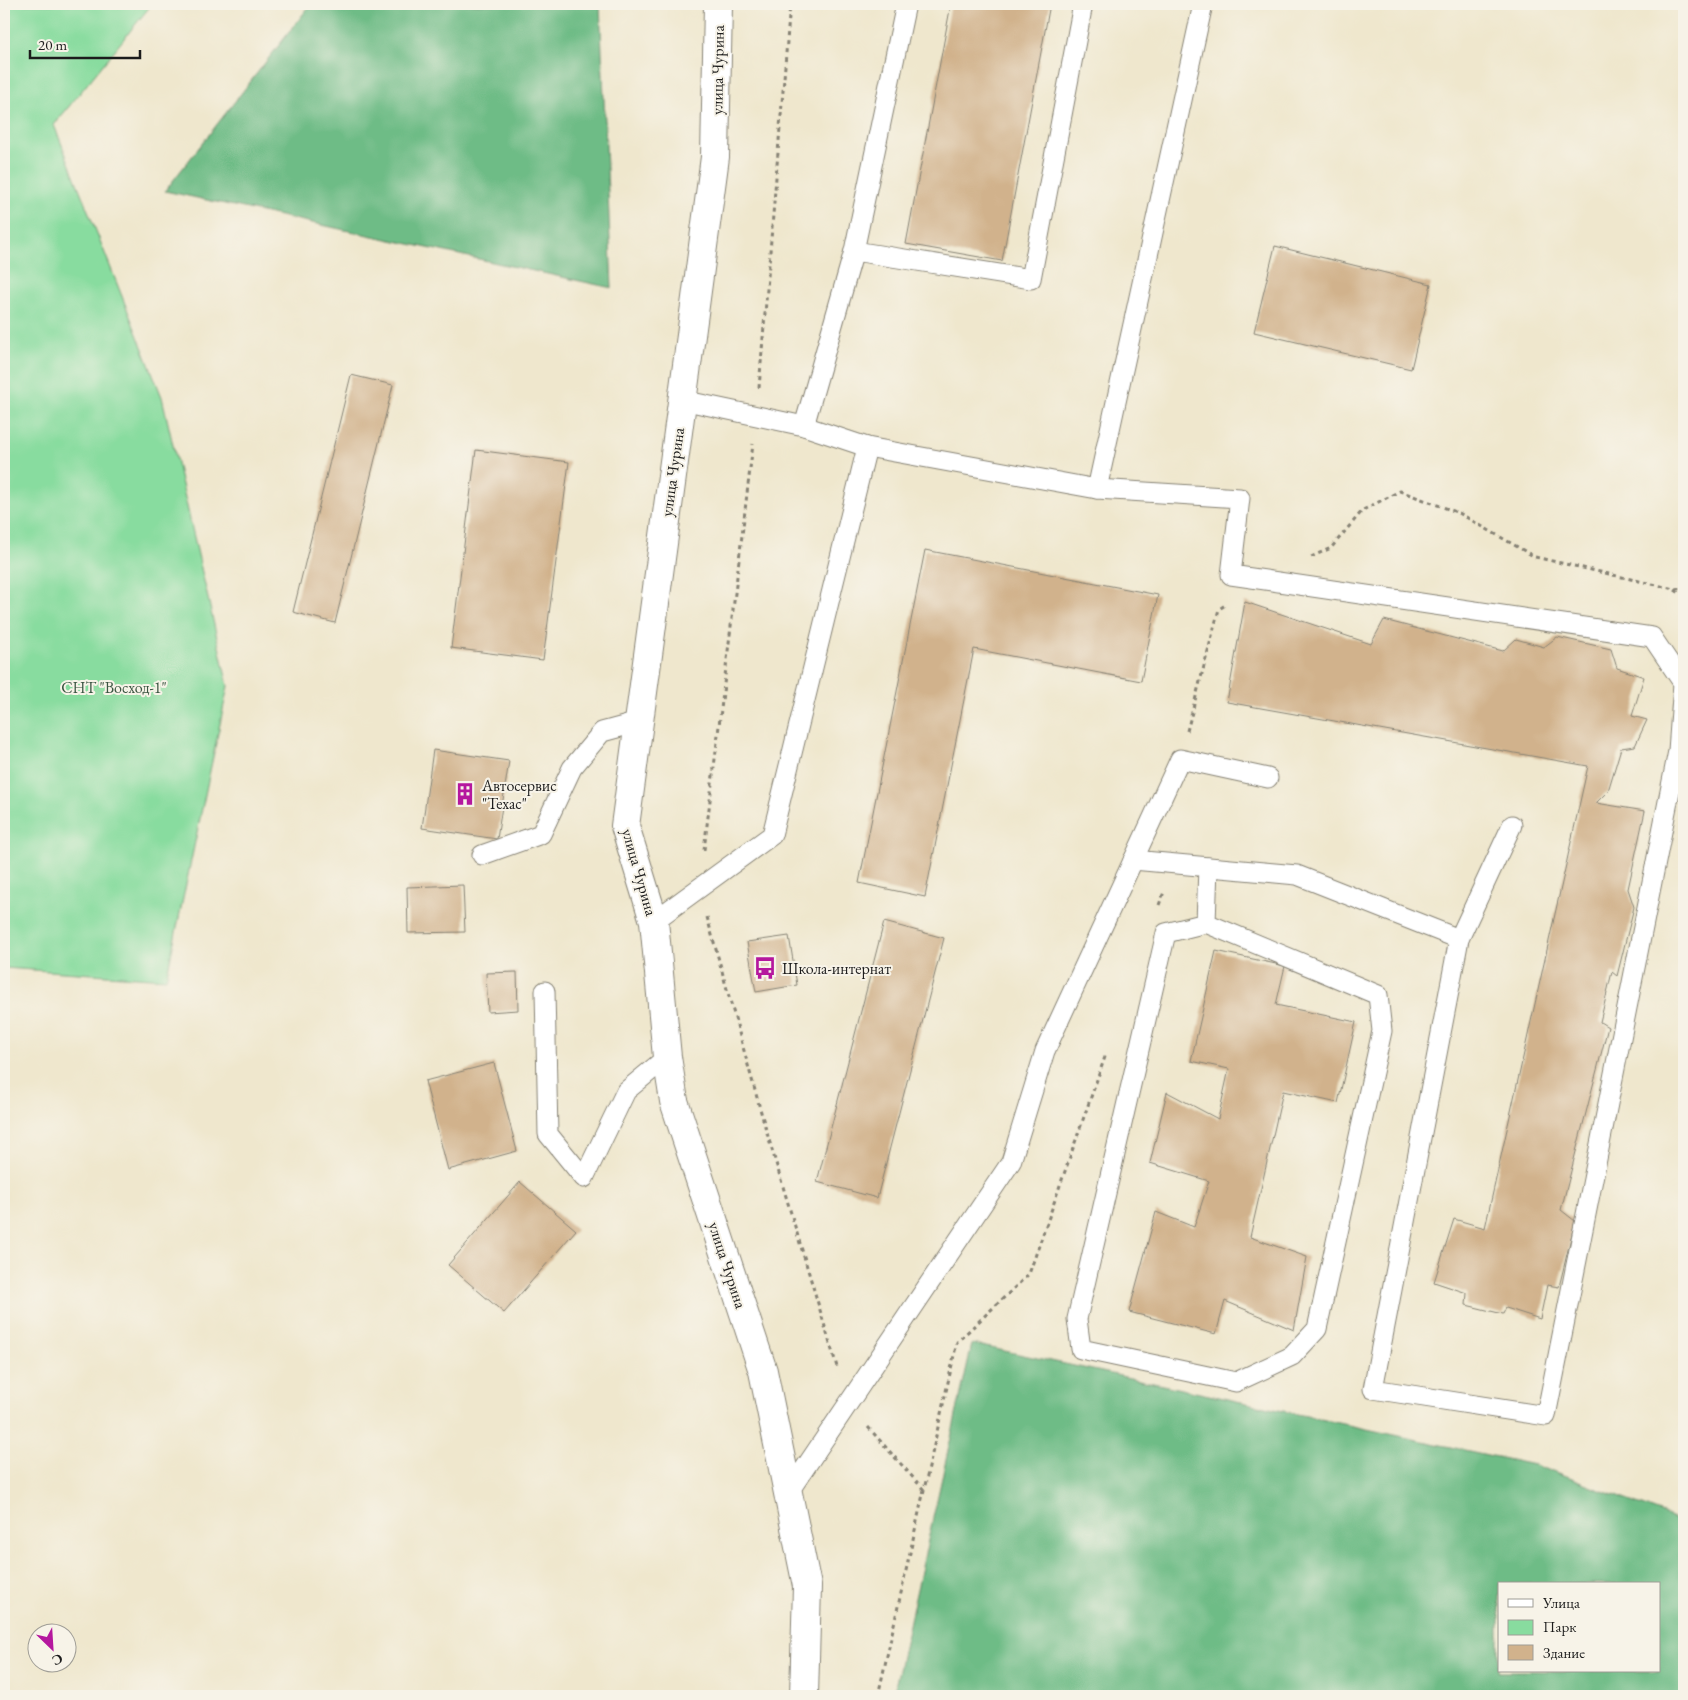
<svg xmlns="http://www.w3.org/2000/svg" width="1688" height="1700" viewBox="0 0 1688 1700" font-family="'EB Garamond',serif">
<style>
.green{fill:#88dc9f;stroke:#527c5e}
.forest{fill:#6ebc86;stroke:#456c51;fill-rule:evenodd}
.building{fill:#d1b28c}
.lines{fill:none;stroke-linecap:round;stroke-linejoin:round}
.lane-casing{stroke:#868274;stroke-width:21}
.secondary-casing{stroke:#868274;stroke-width:30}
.path{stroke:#868274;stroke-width:3;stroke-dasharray:4 4;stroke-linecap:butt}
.lane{stroke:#fff;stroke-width:19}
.secondary{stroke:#fff;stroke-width:28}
.labels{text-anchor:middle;stroke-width:4;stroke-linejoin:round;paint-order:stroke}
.street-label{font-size:16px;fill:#1c1c1c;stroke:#f7f3e8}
.park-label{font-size:16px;fill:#3c5643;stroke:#f7f3e8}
.poi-label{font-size:16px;fill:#1c1c1c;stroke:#f7f3e8;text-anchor:start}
</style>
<rect width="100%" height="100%" fill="#f7f3e8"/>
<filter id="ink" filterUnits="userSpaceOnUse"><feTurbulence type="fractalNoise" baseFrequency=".02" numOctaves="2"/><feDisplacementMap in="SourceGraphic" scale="10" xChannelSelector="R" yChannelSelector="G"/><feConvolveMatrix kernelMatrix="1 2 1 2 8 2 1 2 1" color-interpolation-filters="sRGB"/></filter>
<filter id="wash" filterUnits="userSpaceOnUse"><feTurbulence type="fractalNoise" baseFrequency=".0096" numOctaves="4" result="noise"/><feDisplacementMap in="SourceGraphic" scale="20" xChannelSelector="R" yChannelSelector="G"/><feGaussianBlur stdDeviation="1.12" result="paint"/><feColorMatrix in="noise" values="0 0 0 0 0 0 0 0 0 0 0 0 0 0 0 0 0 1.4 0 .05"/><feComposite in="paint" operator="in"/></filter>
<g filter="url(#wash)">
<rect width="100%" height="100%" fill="#efe7cd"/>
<path class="green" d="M4,4H152L54,125L162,397L228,686L166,979L4,968Z"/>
<g class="forest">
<path d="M311,4H600L612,288L165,191Z"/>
<path d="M972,1344L1534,1465L1684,1522V1682L1681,1696H893ZM1499,1584H1659V1671H1499Z"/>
</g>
<g id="blocks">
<g class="building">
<path d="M951,4H1050L1002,261L906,244Z"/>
<path d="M1275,246L1431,284L1411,369L1254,332Z"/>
<path d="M351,375L393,385L335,623L293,612Z"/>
<path d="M476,450L569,462L543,660L451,648Z"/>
<path d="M925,550L1158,595L1141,681L974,649L925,897L859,883Z"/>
<path d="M1245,602L1371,644L1384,620L1503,651L1516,639L1544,647L1557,637L1611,649L1617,668L1644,677L1632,716L1647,720L1635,746L1621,748L1608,791L1596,803L1645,811L1628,889L1634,907L1617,976L1612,972L1600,1022L1608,1027L1561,1210L1575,1221L1559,1287L1547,1285L1540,1319L1506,1308L1503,1314L1466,1305L1467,1293L1434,1282L1454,1219L1485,1228L1588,766L1227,702Z"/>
<path d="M433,750L509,761L497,839L422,828Z"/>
<path d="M463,885L465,932L408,933L407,887Z"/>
<path d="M884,922L944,938L877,1198L817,1182Z"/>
<path d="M789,936L797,985L756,992L747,942Z"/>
<path d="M1216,951L1285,966L1276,1005L1356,1022L1338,1103L1283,1091L1250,1237L1307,1257L1294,1330L1225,1301L1216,1334L1129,1312L1156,1212L1194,1227L1209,1181L1150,1163L1167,1092L1218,1119L1229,1069L1191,1061Z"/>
<path d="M517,972L518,1010L488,1012L486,973Z"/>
<path d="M494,1063L517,1151L448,1170L425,1081Z"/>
<path d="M520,1182L576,1230L504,1313L448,1265Z"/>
</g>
</g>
</g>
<g filter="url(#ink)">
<use href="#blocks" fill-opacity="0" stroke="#868274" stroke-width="1"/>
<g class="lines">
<defs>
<g id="lane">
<path d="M854,251L1031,279L1083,4"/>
<path d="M682,400L804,426L867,447L1097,489L1203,4"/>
<path d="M804,426L854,251L906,4"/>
<path d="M1097,489L1240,498L1231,575L1652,637L1683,683L1678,751L1546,1416L1373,1389L1459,939L1297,875L1133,860"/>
<path d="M482,855L541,834L572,768L602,732L639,722"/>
<path d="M654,921L772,835L867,447"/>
<path d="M1206,923L1378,995L1382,1031L1317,1329L1292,1356L1236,1382L1081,1349L1077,1319L1166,933L1206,923L1208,867"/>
<path d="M1459,939L1512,825"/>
<path d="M545,991L548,1134L584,1178L626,1091L667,1057"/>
<path d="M788,1493L1011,1162L1045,1051L1180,759L1268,778"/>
</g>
<path id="secondary" d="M718,4L715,157L625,826L654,921L667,1057L674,1101L763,1371L807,1586L804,1696"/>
</defs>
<use href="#lane" class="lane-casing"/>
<use href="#secondary" class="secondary-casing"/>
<g class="path">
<path d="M759,388L790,4"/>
<path d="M1311,557L1331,548L1363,510L1400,491L1459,513L1535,557L1674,589L1684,588"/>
<path d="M1675,590L1684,596"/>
<path d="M1187,731L1219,609L1227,604"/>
<path d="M704,850L753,444"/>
<path d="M1159,905L1164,892"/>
<path d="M707,917L764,1123L837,1367"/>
<path d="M868,1427L924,1490"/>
<path d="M878,1696L957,1342L1029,1274L1106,1054"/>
</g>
<use href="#lane" class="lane"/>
<use href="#secondary" class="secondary"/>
</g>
</g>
<defs>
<symbol id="building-bare" viewBox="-9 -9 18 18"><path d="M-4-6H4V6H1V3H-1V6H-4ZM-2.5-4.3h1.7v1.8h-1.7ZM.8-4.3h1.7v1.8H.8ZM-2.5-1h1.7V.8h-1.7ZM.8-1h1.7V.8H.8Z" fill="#b5179e" stroke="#f7f3e8" stroke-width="2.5" paint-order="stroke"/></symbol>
<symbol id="bus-bare" viewBox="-9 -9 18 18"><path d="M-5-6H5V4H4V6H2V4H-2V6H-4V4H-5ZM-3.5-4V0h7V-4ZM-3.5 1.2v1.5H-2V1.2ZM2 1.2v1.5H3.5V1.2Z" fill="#b5179e" stroke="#f7f3e8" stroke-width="2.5" paint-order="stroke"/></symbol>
</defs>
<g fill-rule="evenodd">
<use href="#building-bare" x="449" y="778" width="32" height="32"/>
<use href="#bus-bare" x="749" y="952" width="32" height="32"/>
</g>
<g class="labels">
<g class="street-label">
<text transform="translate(717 70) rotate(-89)" y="6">улица Чурина</text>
<text transform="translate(672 472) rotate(-82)" y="6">улица Чурина</text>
<text transform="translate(640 872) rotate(74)" y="6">улица Чурина</text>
<text transform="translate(728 1265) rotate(72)" y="6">улица Чурина</text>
</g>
<g class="park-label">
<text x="114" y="693">СНТ "Восход-1"</text>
</g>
<g class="poi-label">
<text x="482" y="791">Автосервис<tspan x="482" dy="18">"Техас"</tspan></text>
<text x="782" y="974">Школа-интернат</text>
</g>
</g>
<rect width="1688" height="1700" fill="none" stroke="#f7f3e8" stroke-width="20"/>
<rect x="1498" y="1582" width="162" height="90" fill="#f7f3e8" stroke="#9f9d96"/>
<rect x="1508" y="1599" width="25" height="8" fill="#ffffff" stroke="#9f9d96"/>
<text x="1543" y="1608" font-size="15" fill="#1c1c1c">Улица</text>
<rect x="1508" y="1620" width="25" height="15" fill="#88dc9f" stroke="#9f9d96"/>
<text x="1543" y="1632" font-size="15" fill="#1c1c1c">Парк</text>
<rect x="1508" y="1645" width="25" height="15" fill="#d1b28c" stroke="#9f9d96"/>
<text x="1543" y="1658" font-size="15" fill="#1c1c1c">Здание</text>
<g transform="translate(52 1648) rotate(155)"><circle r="24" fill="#f7f3e8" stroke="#9f9d96"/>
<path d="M0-4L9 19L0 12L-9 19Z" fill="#b5179e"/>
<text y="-8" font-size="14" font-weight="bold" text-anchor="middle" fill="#1c1c1c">С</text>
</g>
<path d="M30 50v8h110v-8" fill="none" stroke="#1c1c1c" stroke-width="2.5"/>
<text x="38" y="50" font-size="15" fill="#1c1c1c" stroke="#f7f3e8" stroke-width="4" paint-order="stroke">20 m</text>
</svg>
